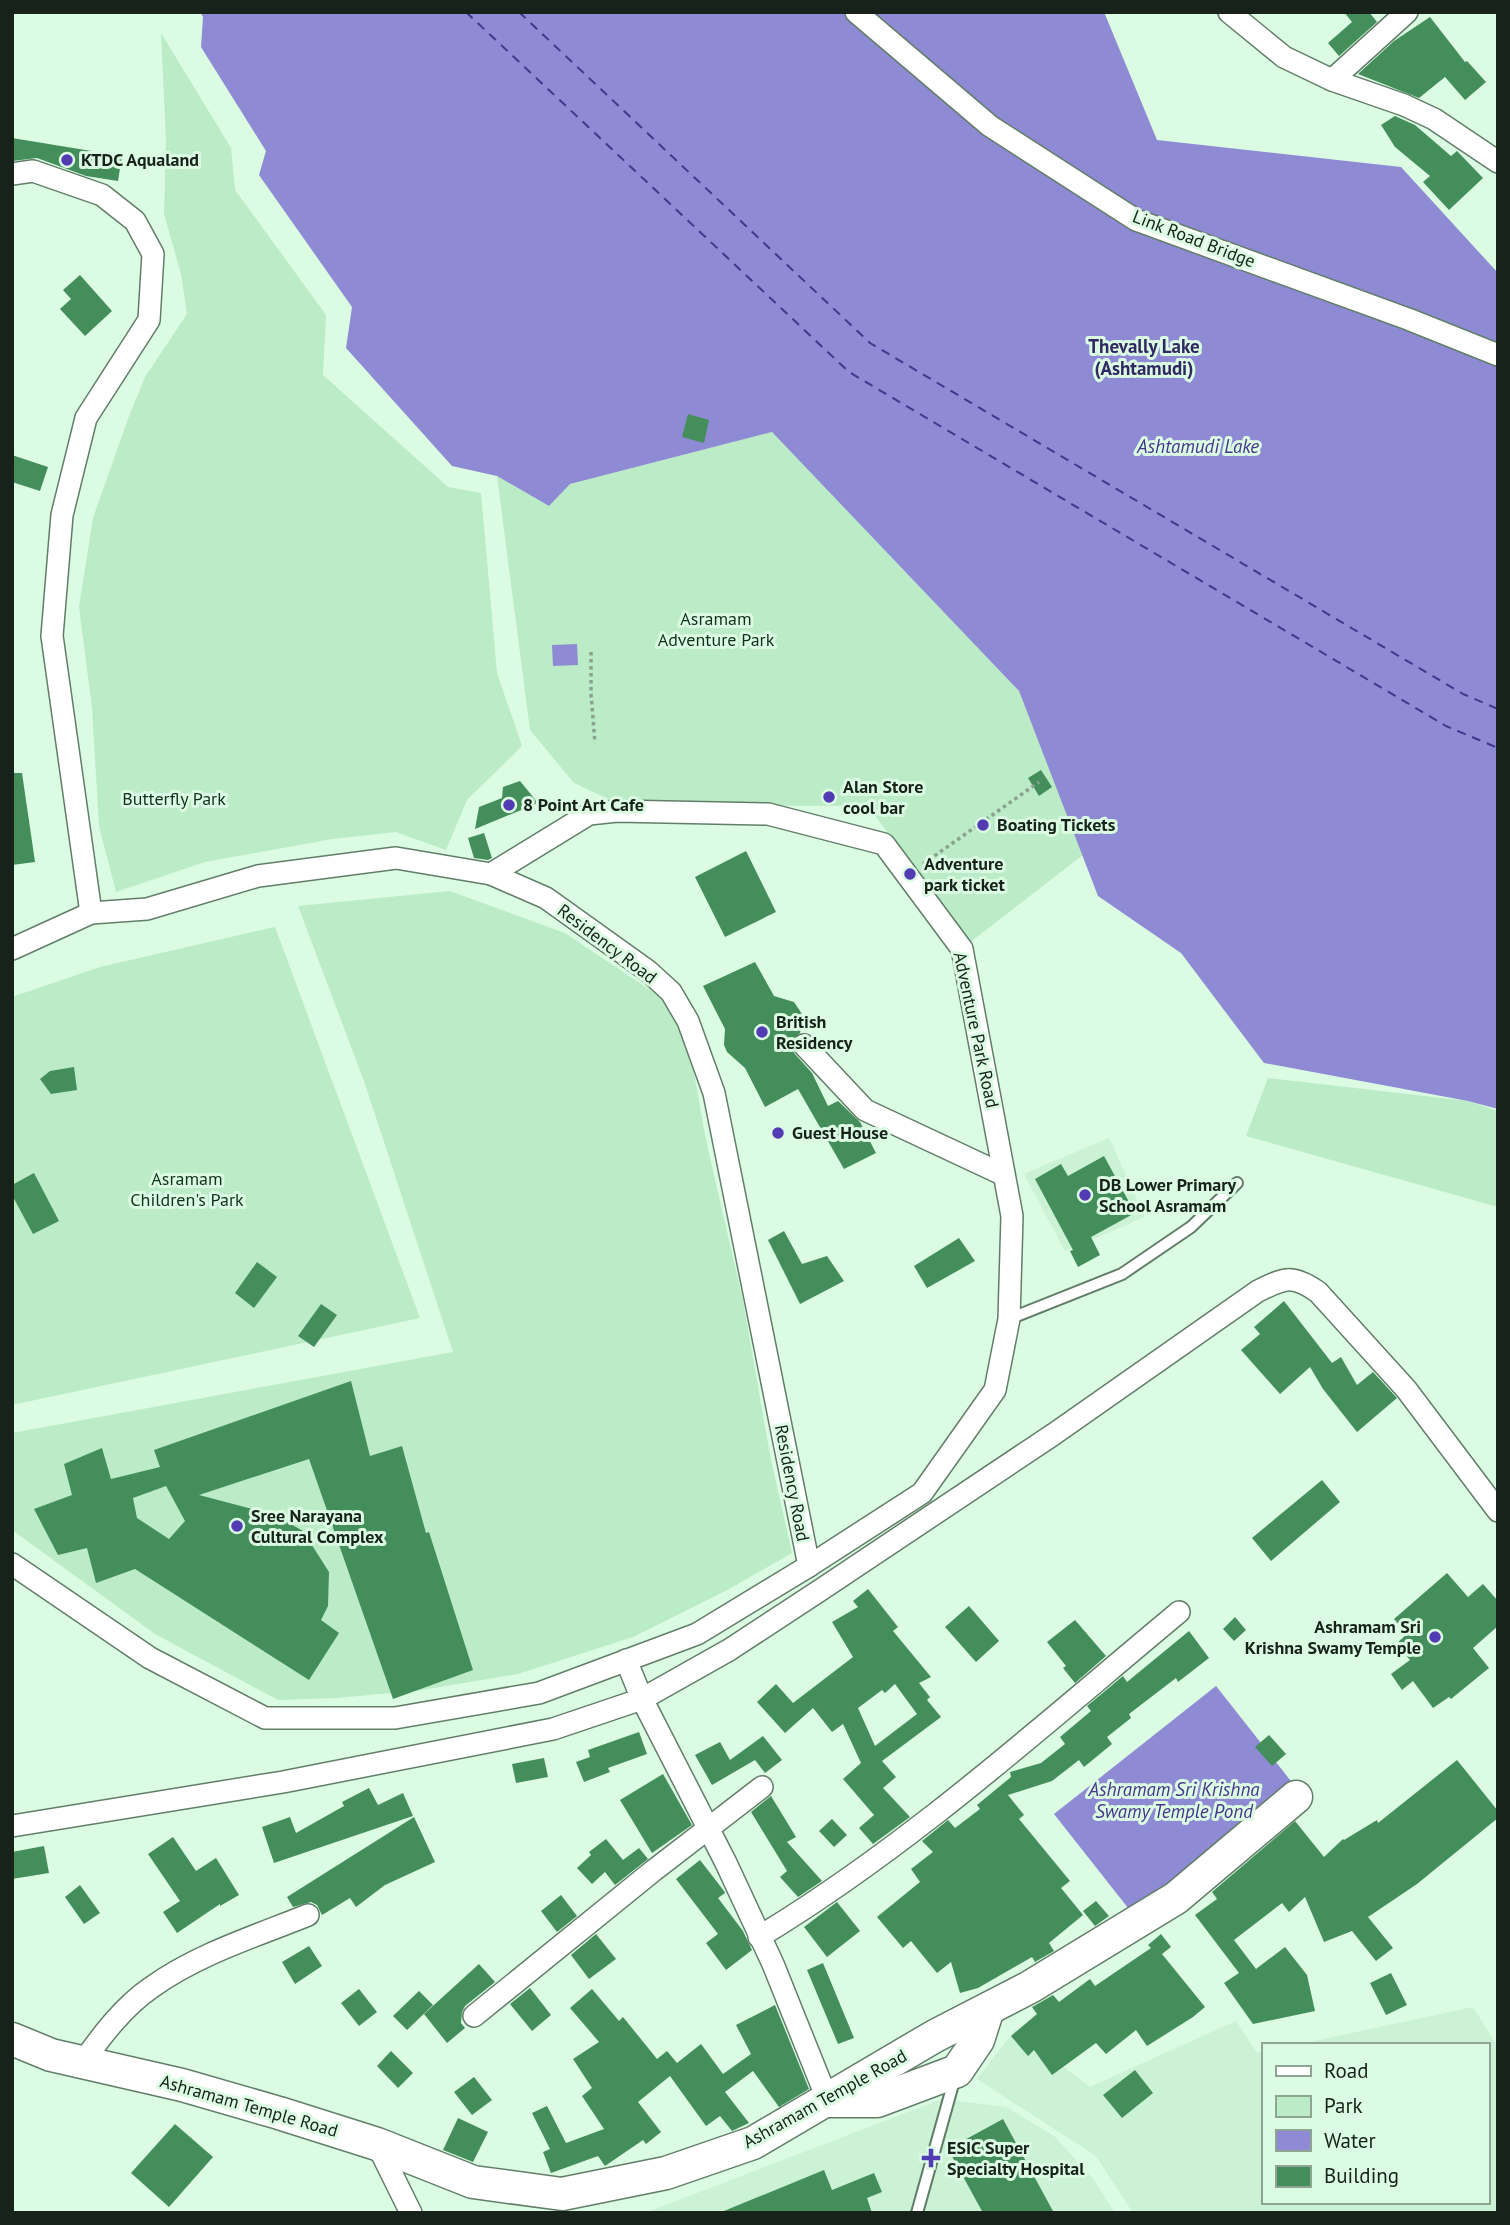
<svg xmlns="http://www.w3.org/2000/svg" width="1510" height="2225" viewBox="0 0 1510 2225" font-family="'PT Sans',sans-serif">
<style>
.built{fill:#cbf2d4}
.green{fill:#bbebc7}
.water{fill:#8e8ad4}
.lines{fill:none;stroke-linecap:round;stroke-linejoin:round}
.ferry{stroke:#44368d;stroke-width:2;stroke-dasharray:9 7;stroke-linecap:butt}
.building{fill:#448e5c;fill-rule:evenodd}
.lane-casing{stroke:#627e69;stroke-width:14}
.street-casing{stroke:#627e69;stroke-width:24}
.secondary-casing{stroke:#627e69;stroke-width:35}
.path{stroke:#8aa18f;stroke-width:3.5;stroke-dasharray:3.5 3.5;stroke-linecap:butt}
.lane{stroke:#fff;stroke-width:10}
.street{stroke:#fff;stroke-width:21}
.secondary{stroke:#fff;stroke-width:32}
.poi-dot{fill:#523bb3;stroke:#dbfbe2;stroke-width:2.5}
.labels{text-anchor:middle;stroke-width:6;stroke-linejoin:round;paint-order:stroke}
.poi-label{font-size:18px;font-weight:bold;fill:#17231a;stroke:#dbfbe2;text-anchor:start}
.street-label{font-size:18px;fill:#17231a;stroke:#dbfbe2}
.park-label{font-size:18px;fill:#11311b;stroke:#dbfbe2}
.neighbourhood-label{font-size:19px;font-weight:bold;fill:#302863;stroke:#dbfbe2}
.water-label{font-size:19px;font-style:italic;fill:#44368d;stroke:#dbfbe2}
</style>
<rect width="100%" height="100%" fill="#dbfbe2"/>
<g class="built">
<path d="M1109,1138L1145,1217L1065,1251L1024,1174Z"/>
<path d="M1473,2007L1498,2047V2213H1133L1096,2156L977,2079L1015,2030L1090,2087L1236,2021L1257,2053L1263,2052V2202H1487V2045H1296Z"/>
<path d="M942,2099L1006,2107L1054,2136L1094,2180L1115,2213H645Z"/>
</g>
<g class="green">
<path d="M161,33L231,148L235,190L326,315L323,375L448,487L481,493L497,673L522,746L467,800L446,850L396,832L332,839L205,862L116,892L99,826L92,708L79,607L93,518L128,419L145,377L187,314L181,274L164,214L166,141Z"/>
<path d="M772,432L1019,691L1083,855L969,943L868,806L621,805L574,783L530,730L497,476L549,506L570,484Z"/>
<path d="M450,891L565,933L683,1012L706,1140L743,1301L770,1455L792,1553L729,1589L633,1637L518,1674L422,1690L337,1698L278,1700L155,1634L12,1530V1433L453,1352L364,1081L298,906Z"/>
<path d="M275,927L420,1318L12,1405V997L100,967Z"/>
<path d="M1268,1078L1468,1101L1498,1111V1207L1246,1136Z"/>
</g>
<g class="water">
<path d="M200,12H1104L1157,140L1401,167L1498,273V1109L1468,1101L1264,1063L1181,953L1098,896L1019,691L772,432L570,484L549,506L497,476L452,466L346,348L352,307L259,175L266,151L201,47L203,17Z"/>
<path d="M577,644L578,665L553,666L552,645Z"/>
<path d="M1216,1686L1294,1785L1132,1913L1054,1814Z"/>
</g>
<g class="lines">
<g class="ferry">
<path d="M466,12L849,372L1446,726L1498,748"/>
<path d="M519,12L870,343L1463,694L1498,709"/>
</g>
</g>
<g class="building">
<path d="M1344,12H1369L1377,22L1339,56L1328,43L1352,22Z"/>
<path d="M1430,17L1465,62L1467,61L1486,82L1465,100L1445,77L1419,98L1358,74L1394,41Z"/>
<path d="M1395,116L1415,125L1451,156L1457,151L1483,178L1449,210L1423,182L1430,176L1395,147L1381,125Z"/>
<path d="M12,138L122,156L118,181L86,176L37,158L12,161Z"/>
<path d="M80,275L112,311L85,336L60,309L71,299L63,290Z"/>
<path d="M688,414L709,420L704,443L682,437Z"/>
<path d="M12,455L48,467L40,491L12,482Z"/>
<path d="M1041,770L1052,787L1039,796L1028,778Z"/>
<path d="M12,773H22L35,862L12,865Z"/>
<path d="M520,781L538,803L475,829L479,807L502,798L503,787Z"/>
<path d="M484,833L492,858L488,860L474,858L468,838Z"/>
<path d="M746,851L776,912L725,937L695,877Z"/>
<path d="M755,962L774,996L794,1002L804,1017L800,1033L791,1042L794,1053L812,1073L828,1106L838,1101L860,1122L876,1153L844,1169L798,1089L765,1107L745,1068L727,1052L724,1045L725,1029L703,986Z"/>
<path d="M74,1067L77,1090L51,1094L40,1079L50,1071Z"/>
<path d="M1104,1156L1135,1213L1091,1237L1100,1255L1078,1267L1070,1251L1073,1250L1035,1179L1061,1164L1068,1176Z"/>
<path d="M34,1173L59,1221L33,1234L12,1195V1185Z"/>
<path d="M784,1231L802,1264L827,1256L844,1281L800,1304L768,1240Z"/>
<path d="M959,1238L975,1261L927,1288L914,1266Z"/>
<path d="M257,1262L277,1277L254,1308L235,1293Z"/>
<path d="M1284,1301L1332,1363L1341,1357L1357,1385L1373,1372L1397,1398L1357,1432L1323,1389L1310,1367L1280,1394L1241,1350L1260,1334L1254,1327Z"/>
<path d="M321,1304L337,1315L314,1347L298,1336Z"/>
<path d="M351,1381L370,1456L402,1446L426,1533L429,1532L473,1670L393,1699L309,1459L199,1495L275,1515L303,1531L329,1572L328,1606L321,1620L339,1633L309,1680L135,1569L96,1583L87,1548L58,1555L34,1509L72,1495L64,1464L102,1448L111,1479L160,1467L154,1450ZM166,1486L185,1521L169,1539L137,1518L133,1498Z"/>
<path d="M1322,1480L1340,1502L1271,1561L1252,1538Z"/>
<path d="M1447,1573L1468,1597L1483,1584L1498,1601V1626L1473,1648L1489,1668L1451,1699L1449,1697L1433,1708L1413,1681L1402,1690L1391,1674L1410,1660L1396,1644L1407,1634L1394,1619Z"/>
<path d="M868,1589L898,1627L893,1631L931,1677L919,1683L930,1697L927,1700L941,1717L882,1761L896,1777L883,1788L910,1817L873,1844L859,1828L874,1815L843,1779L861,1763L843,1724L832,1732L813,1708L785,1733L757,1702L776,1684L793,1703L853,1657L832,1622L858,1607L853,1601ZM895,1684L917,1714L875,1746L858,1708L882,1690L885,1693Z"/>
<path d="M969,1606L999,1641L976,1662L945,1627Z"/>
<path d="M1235,1617L1246,1630L1234,1641L1223,1629Z"/>
<path d="M1075,1620L1106,1656L1075,1683L1063,1668L1066,1666L1047,1642Z"/>
<path d="M1189,1631L1209,1658L1178,1682L1176,1678L1129,1714L1131,1718L1107,1737L1112,1744L1084,1767L1079,1760L1052,1781L1008,1795L1024,1815L1019,1819L1070,1881L1061,1888L1083,1915L1049,1943L1054,1951L1035,1962L1032,1957L978,1988L960,1993L951,1962L937,1973L911,1941L903,1948L877,1917L920,1882L911,1869L933,1852L922,1841L948,1820L955,1828L980,1809L977,1805L1011,1777L1010,1772L1041,1763L1065,1744L1060,1737L1091,1711L1087,1706L1123,1676L1127,1682Z"/>
<path d="M639,1732L647,1754L608,1768L610,1772L584,1782L576,1762L590,1757L588,1750Z"/>
<path d="M1269,1735L1286,1754L1272,1766L1255,1747Z"/>
<path d="M763,1736L782,1760L765,1773L755,1760L712,1785L695,1755L720,1742L730,1760Z"/>
<path d="M544,1758L548,1777L516,1783L512,1764Z"/>
<path d="M1457,1760L1498,1811V1818L1417,1884L1368,1917L1393,1948L1376,1961L1352,1931L1324,1942L1305,1897L1289,1912L1282,1903L1234,1940L1256,1969L1285,1947L1307,1975L1315,2011L1253,2024L1224,1983L1239,1973L1195,1915L1217,1899L1212,1892L1295,1821L1324,1857L1343,1839L1344,1840L1377,1820L1378,1823Z"/>
<path d="M663,1774L692,1825L652,1853L620,1800Z"/>
<path d="M369,1788L378,1805L403,1793L413,1816L274,1863L262,1827L290,1817L296,1833L344,1806L342,1802Z"/>
<path d="M771,1796L796,1837L787,1842L822,1881L798,1897L780,1877L787,1871L751,1812Z"/>
<path d="M414,1817L435,1862L385,1885L356,1907L350,1898L322,1915L317,1905L311,1902L293,1907L287,1897Z"/>
<path d="M832,1819L847,1835L834,1847L819,1831Z"/>
<path d="M173,1837L196,1871L216,1858L239,1895L220,1906V1904L177,1933L163,1912L180,1901L148,1854Z"/>
<path d="M606,1839L623,1860L639,1848L648,1859L615,1885L605,1872L592,1884L577,1868L591,1855L589,1852Z"/>
<path d="M44,1846L49,1873L12,1879V1852Z"/>
<path d="M700,1860L724,1891L725,1893L718,1898L743,1931L752,1950L726,1970L706,1943L718,1934L676,1879Z"/>
<path d="M80,1885L100,1913L84,1924L65,1897Z"/>
<path d="M561,1895L577,1916L557,1932L541,1911Z"/>
<path d="M1096,1901L1109,1916L1095,1926L1083,1911Z"/>
<path d="M837,1902L860,1931L827,1957L804,1927Z"/>
<path d="M596,1934L616,1959L589,1979L571,1955Z"/>
<path d="M1161,1934L1171,1947L1162,1954L1205,2007L1193,2017L1147,2046L1136,2030L1106,2054L1096,2043L1052,2075L1034,2050L1028,2056L1011,2036L1037,2014L1032,2007L1034,2006L1053,1995L1059,2002L1090,1979L1095,1986L1151,1948L1148,1945Z"/>
<path d="M309,1946L322,1966L295,1984L282,1962Z"/>
<path d="M823,1963L854,2038L838,2044L807,1970Z"/>
<path d="M479,1964L495,1982L465,2006L462,2012L461,2023L465,2028L447,2043L424,2014Z"/>
<path d="M1391,1973L1407,2005L1386,2015L1370,1983Z"/>
<path d="M530,1988L551,2015L532,2031L510,2004Z"/>
<path d="M359,1989L377,2012L359,2026L341,2003Z"/>
<path d="M592,1989L619,2021L623,2017L657,2059L667,2051L677,2063L701,2044L723,2074L751,2054L736,2025L775,2005L809,2089L779,2107L753,2071L725,2092L749,2123L732,2131L720,2116L706,2126L670,2076L638,2102L661,2132L646,2144L643,2140L605,2166L598,2156L551,2173L543,2152L550,2149L532,2113L547,2106L566,2143L604,2129L582,2096L592,2088L573,2059L599,2042L570,2008Z"/>
<path d="M419,1991L433,2005L407,2030L393,2016Z"/>
<path d="M391,2051L413,2073L398,2088L377,2066Z"/>
<path d="M1135,2070L1153,2093L1122,2118L1103,2095Z"/>
<path d="M474,2077L492,2100L472,2115L454,2092Z"/>
<path d="M458,2118L488,2132L473,2162L443,2150Z"/>
<path d="M1003,2119L1054,2213H983L948,2149Z"/>
<path d="M175,2124L213,2157L169,2207L131,2173Z"/>
<path d="M824,2170L832,2190L874,2173L882,2192L867,2198L872,2213H719Z"/>
</g>
<g class="lines">
<defs>
<g id="lane">
<path d="M1009,1319L1122,1274L1191,1227L1237,1183"/>
<path d="M917,2213L955,2077"/>
</g>
<g id="street">
<path d="M856,12L990,126L1136,220L1408,319L1498,355"/>
<path d="M1229,12L1284,57L1332,80L1404,105L1434,119L1498,162"/>
<path d="M1332,80L1407,12"/>
<path d="M12,174L33,171L102,195L135,221L153,254L149,320L86,418L62,515L52,636L91,913"/>
<path d="M12,949L91,913L147,909L258,876L396,858L491,874L546,898L648,971L671,992L688,1021L714,1093L809,1566"/>
<path d="M804,1045L865,1110L1004,1175"/>
<path d="M12,1564L150,1658L265,1718H395L539,1693L697,1634L809,1566L922,1493L995,1390L1009,1319L1012,1216L962,949L884,844L768,814L617,811L589,814L491,874"/>
<path d="M626,1660L642,1699L726,1863L773,1964L828,2101"/>
<path d="M12,1826L283,1782L553,1729L642,1699L729,1650L819,1591L1054,1434L1258,1291C1285,1278 1292,1274 1318,1292L1406,1389L1498,1511"/>
<path d="M759,1937C911,1845 1043,1725 1179,1612"/>
<path d="M474,2016L653,1871L762,1787"/>
<path d="M83,2062C102,2035 124,2006 152,1987C198,1954 256,1936 308,1915"/>
<path d="M377,2144L411,2213"/>
</g>
<g id="secondary">
<path d="M12,2039L51,2055L182,2085L279,2113L377,2144L473,2182L562,2194L666,2173L753,2143L935,2036L1030,1987L1176,1898L1296,1797"/>
<path d="M828,2101H877L957,2071L978,2040L988,2009"/>
</g>
</defs>
<use href="#lane" class="lane-casing"/>
<use href="#street" class="street-casing"/>
<use href="#secondary" class="secondary-casing"/>
<g class="path">
<path d="M591,652V694L595,743"/>
<path d="M923,864L1039,782"/>
</g>
<use href="#lane" class="lane"/>
<use href="#street" class="street"/>
<use href="#secondary" class="secondary"/>
</g>
<g class="poi-dot">
<circle cx="67" cy="160" r="7"/>
<circle cx="829" cy="797" r="7"/>
<circle cx="509" cy="805" r="7"/>
<circle cx="983" cy="825" r="7"/>
<circle cx="910" cy="874" r="7"/>
<circle cx="762" cy="1032" r="7"/>
<circle cx="778" cy="1133" r="7"/>
<circle cx="1085" cy="1195" r="7"/>
<circle cx="237" cy="1526" r="7"/>
<circle cx="1435" cy="1637" r="7"/>
<path d="M927.5 2147.5h7v7h7v7h-7v7h-7v-7h-7v-7h7z"/>
</g>
<g class="labels">
<g class="poi-label">
<text x="81" y="166">KTDC Aqualand</text>
<text x="843" y="793">Alan Store<tspan x="843" dy="21">cool bar</tspan></text>
<text x="523" y="811">8 Point Art Cafe</text>
<text x="997" y="831">Boating Tickets</text>
<text x="924" y="870">Adventure<tspan x="924" dy="21">park ticket</tspan></text>
<text x="776" y="1028">British<tspan x="776" dy="21">Residency</tspan></text>
<text x="792" y="1139">Guest House</text>
<text x="1099" y="1191">DB Lower Primary<tspan x="1099" dy="21">School Asramam</tspan></text>
<text x="251" y="1522">Sree Narayana<tspan x="251" dy="21">Cultural Complex</tspan></text>
<text x="1421" y="1633" text-anchor="end">Ashramam Sri<tspan x="1421" dy="21">Krishna Swamy Temple</tspan></text>
<text x="947" y="2154">ESIC Super<tspan x="947" dy="21">Specialty Hospital</tspan></text>
</g>
<g class="street-label">
<text transform="translate(1194 239) rotate(21)" y="6">Link Road Bridge</text>
<text transform="translate(607 944) rotate(37)" y="6">Residency Road</text>
<text transform="translate(976 1030) rotate(78)" y="6">Adventure Park Road</text>
<text transform="translate(792 1483) rotate(79)" y="6">Residency Road</text>
<text transform="translate(825 2099) rotate(-29)" y="6">Ashramam Temple Road</text>
<text transform="translate(249 2106) rotate(16)" y="6">Ashramam Temple Road</text>
</g>
<g class="park-label">
<text x="716" y="625">Asramam<tspan x="716" dy="21">Adventure Park</tspan></text>
<text x="174" y="805">Butterfly Park</text>
<text x="187" y="1185">Asramam<tspan x="187" dy="21">Children's Park</tspan></text>
</g>
<g class="neighbourhood-label">
<text x="1144" y="353">Thevally Lake<tspan x="1144" dy="22">(Ashtamudi)</tspan></text>
</g>
<g class="water-label">
<text x="1198" y="453">Ashtamudi Lake</text>
<text x="1174" y="1796">Ashramam Sri Krishna<tspan x="1174" dy="22">Swamy Temple Pond</tspan></text>
</g>
</g>
<rect width="1510" height="2225" fill="none" stroke="#17231a" stroke-width="28"/>
<rect x="1262" y="2043" width="228" height="161" fill="#dbfbe2" stroke="#8da592" stroke-width="2"/>
<rect x="1276" y="2066" width="35" height="10" fill="#ffffff" stroke="#8da592" stroke-width="2"/>
<text x="1324" y="2078" font-size="21" fill="#17231a">Road</text>
<rect x="1276" y="2096" width="35" height="21" fill="#bbebc7" stroke="#8da592" stroke-width="2"/>
<text x="1324" y="2113" font-size="21" fill="#17231a">Park</text>
<rect x="1276" y="2130" width="35" height="21" fill="#8e8ad4" stroke="#8da592" stroke-width="2"/>
<text x="1324" y="2148" font-size="21" fill="#17231a">Water</text>
<rect x="1276" y="2166" width="35" height="21" fill="#448e5c" stroke="#8da592" stroke-width="2"/>
<text x="1324" y="2183" font-size="21" fill="#17231a">Building</text>
</svg>
